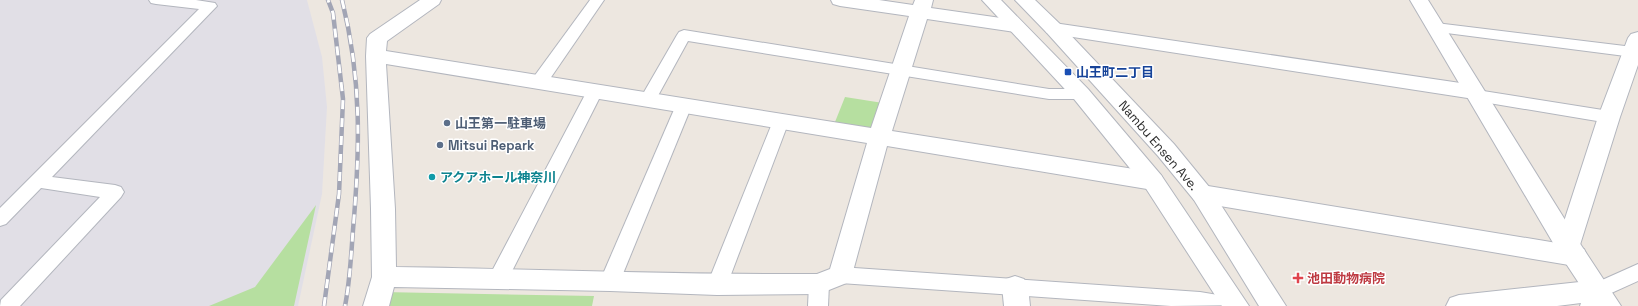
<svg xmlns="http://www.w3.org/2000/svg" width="1638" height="306" viewBox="0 0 1638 306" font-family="'Space Grotesk','Noto Sans JP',sans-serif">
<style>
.industrial{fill:#e1dfe6}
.green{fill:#b6dfa0}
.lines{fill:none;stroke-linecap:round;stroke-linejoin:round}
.service-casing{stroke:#b3b6be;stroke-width:2}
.minor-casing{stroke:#b3b6be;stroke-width:2}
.tertiary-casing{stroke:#b3b6be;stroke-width:2}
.service{fill:#fff;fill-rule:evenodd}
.minor{fill:#fff;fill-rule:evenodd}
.tertiary{fill:#fff;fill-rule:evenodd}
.rail-casing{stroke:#a2a5b5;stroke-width:4.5}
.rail{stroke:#fff;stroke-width:3;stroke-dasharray:9;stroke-linecap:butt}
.transit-dot{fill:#1a4fb4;stroke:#fff;stroke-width:1.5}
.service-dot{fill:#5c6f8a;stroke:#fff;stroke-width:1.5}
.culture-dot{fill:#0f9aa8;stroke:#fff;stroke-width:1.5}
.health-dot{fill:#e0444e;stroke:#fff;stroke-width:1.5}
.labels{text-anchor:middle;stroke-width:3;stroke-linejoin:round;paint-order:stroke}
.transit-label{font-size:13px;font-weight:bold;fill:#164399;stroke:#fff;text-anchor:start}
.service-label{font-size:13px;font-weight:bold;fill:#4e5e75;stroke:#fff;text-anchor:start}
.street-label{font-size:13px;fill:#2c2c2c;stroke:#fff}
.culture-label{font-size:13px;font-weight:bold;fill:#0d838f;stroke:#fff;text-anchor:start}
.health-label{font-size:13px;font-weight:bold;fill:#be3a42;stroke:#fff;text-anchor:start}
</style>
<rect width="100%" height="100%" fill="#ede7e0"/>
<path class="industrial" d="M0,0H307L322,57L327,107L322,194L298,306H0Z"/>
<g class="green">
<path d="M845,97L883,103L874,128L833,127Z"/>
<path d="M316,205L294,306H209L255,287Z"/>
<path d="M382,292L594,296L592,306H379Z"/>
</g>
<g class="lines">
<defs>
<g id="service">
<path d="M149,0H196L215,3L217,6L52,177L115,185L121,187L124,192L121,197L20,306H0L1,300L100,197L41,188L6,224L0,226V208L199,9L156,4L151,3Z"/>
<path d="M590,0H604L545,86L539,87L533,86L531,82L533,78Z"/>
<path d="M1436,23L1633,47L1638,48V56L1633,57L1431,31L1429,28L1431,25Z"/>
<path d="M684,30L1049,89H1081L1087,90L1089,94L1087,98L1081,99H1049L688,41L654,103L648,105L642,103L640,99L677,35L679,32Z"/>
<path d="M595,86L601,87L603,91L505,285L498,287L491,285L488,279L491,273L587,91L589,87Z"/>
<path d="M1477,90L1609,111L1615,113L1617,117L1615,121L1609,123L1471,100L1469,96L1471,92Z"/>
<path d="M684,99L690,101L692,105L620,281L617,287L610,289L603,287L600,281L676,105L678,101Z"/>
<path d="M781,115L787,117L789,121L727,285L724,291L717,293L710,291L707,285L773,121L775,117Z"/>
<path d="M1638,264V281L1598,299L1591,297L1588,291L1591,285Z"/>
<path d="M840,267L1200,292L1242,299L1245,305L1171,306L840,283L833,281L830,275L833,269Z"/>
<path d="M819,276L826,278L829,284L828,306H808L809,284L812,278Z"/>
</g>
<g id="minor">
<path d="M420,0H441L439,4L387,41L386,51L871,128L909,16L840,6L833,4L831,0H879L913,5L915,0H933L931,8L1015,20L1022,22L1025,26L1022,30L1015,32L927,19L892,131L1153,172L1161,175L1164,181L1161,187L1153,190L887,146L852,275L849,282L819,294L717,295L610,291L394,287L389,306H363L372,277L371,209L366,56L367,38L370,34ZM386,64L867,143L830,269L817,274C677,275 537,269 396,267L395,209Z"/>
<path d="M1054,23L1474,85L1481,87L1484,92L1481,97L1474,99L1047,33L1044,29L1047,25Z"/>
<path d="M1638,32V65L1620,117L1579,248L1584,249L1587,256L1584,263L1575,266L1202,203L1194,200L1191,194L1194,188L1202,185L1557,243L1598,117L1628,38L1631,34Z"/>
<path d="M1015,276L1024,279L1028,286L1030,306H1004L1002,286L1006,279Z"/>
<path d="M1598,280L1607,284L1611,291L1606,306H1580L1581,303L1557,306H1446L1450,298L1459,295Z"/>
</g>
<g id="tertiary">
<path d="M982,0H1001L1088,89L1161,175L1249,306H1222L1145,187L1074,99Z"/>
<path d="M1015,0H1035L1061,25L1174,144L1210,188L1286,306H1259L1194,200L1158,156L1047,33Z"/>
<path d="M1410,0H1428L1577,239L1621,306H1594L1559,253Z"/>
</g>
</defs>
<use href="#service" class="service-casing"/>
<use href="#minor" class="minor-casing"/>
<use href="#tertiary" class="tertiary-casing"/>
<use href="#service" class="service"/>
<use href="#minor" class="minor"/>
<use href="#tertiary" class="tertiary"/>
<defs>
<g id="rail">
<path d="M342,0C362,80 360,149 353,230C351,256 350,281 345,306"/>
<path d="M324,306L339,194L343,99L333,13L328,0"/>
</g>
</defs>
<use href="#rail" class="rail-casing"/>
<use href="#rail" class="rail"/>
</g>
<rect class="transit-dot" x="1064" y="68" width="8" height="8" rx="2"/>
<g class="service-dot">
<circle cx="447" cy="123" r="4"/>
<circle cx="440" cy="145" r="4"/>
</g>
<circle class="culture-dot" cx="432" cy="177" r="4"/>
<path class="health-dot" d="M1296 272h4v4h4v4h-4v4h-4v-4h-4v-4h4z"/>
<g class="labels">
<g class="transit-label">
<text x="1076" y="77">山王町二丁目</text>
</g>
<g class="service-label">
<text x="455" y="128">山王第一駐車場</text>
<text x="448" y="150">Mitsui Repark</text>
</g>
<g class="street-label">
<text transform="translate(1159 145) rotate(49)" y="5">Nambu Ensen Ave.</text>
</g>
<g class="culture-label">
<text x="440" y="182">アクアホール神奈川</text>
</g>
<g class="health-label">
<text x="1307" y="283">池田動物病院</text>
</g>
</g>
</svg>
